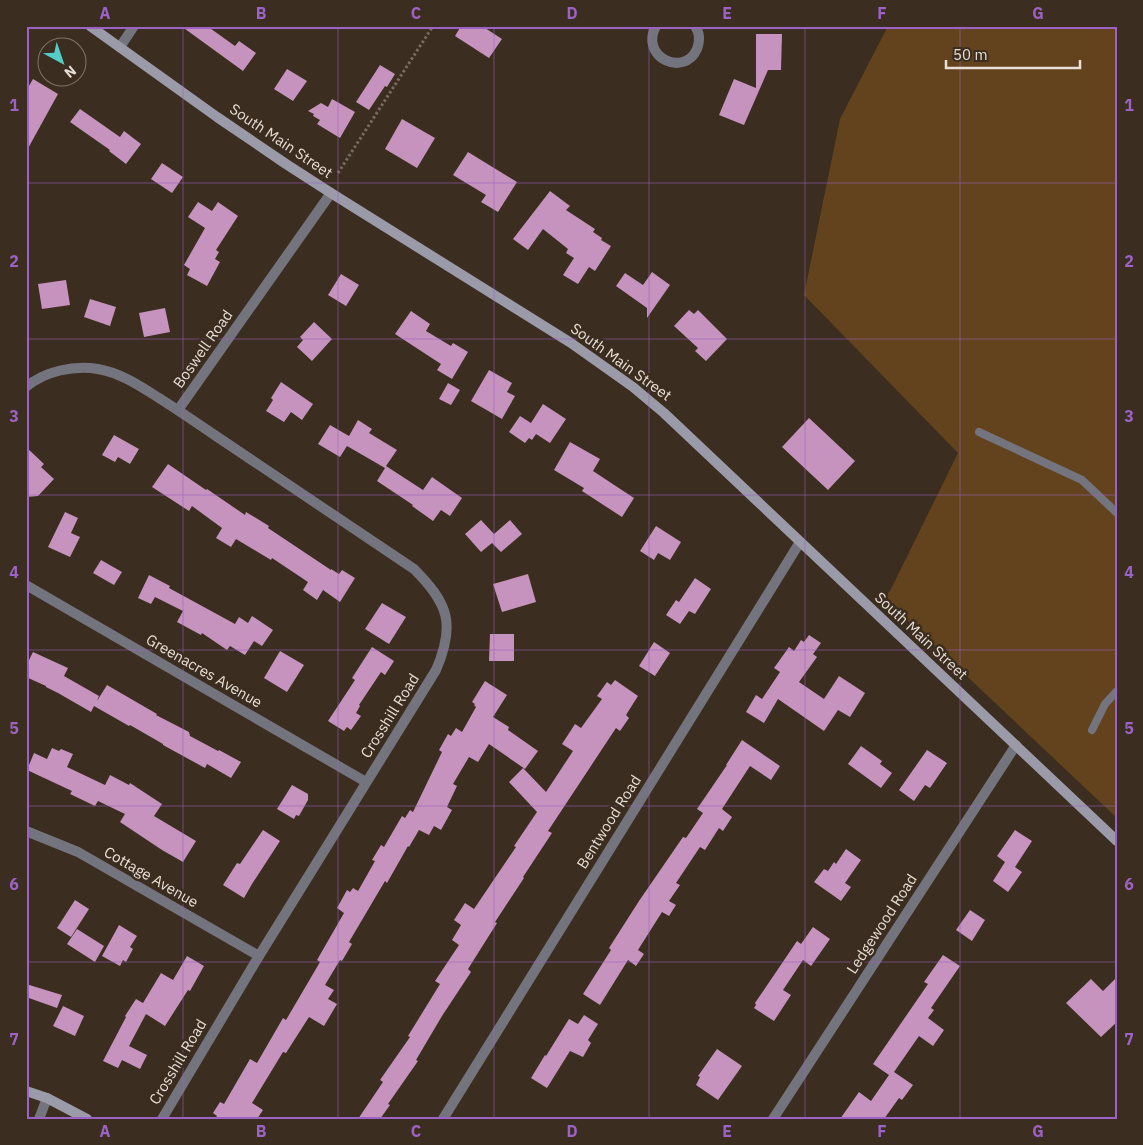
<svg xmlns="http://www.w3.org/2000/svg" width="1143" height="1145" viewBox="0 0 1143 1145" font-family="'IBM Plex Sans',sans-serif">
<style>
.green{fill:#63431e}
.building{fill:#c593bd}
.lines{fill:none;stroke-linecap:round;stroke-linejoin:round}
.path{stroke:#786c60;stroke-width:3;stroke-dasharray:2.5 2.5;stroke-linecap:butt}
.lane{stroke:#74747e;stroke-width:8}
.street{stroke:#74747e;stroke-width:10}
.secondary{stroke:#9a9aa9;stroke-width:10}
.grid{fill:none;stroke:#9c62c6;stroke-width:1;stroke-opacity:0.55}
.labels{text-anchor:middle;stroke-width:5;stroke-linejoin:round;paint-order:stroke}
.street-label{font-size:15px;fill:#e8dfd6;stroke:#3b2d1f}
.neatline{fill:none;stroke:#9c62c6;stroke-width:2}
.grid-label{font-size:16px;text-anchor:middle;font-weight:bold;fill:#9c62c6}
</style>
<rect width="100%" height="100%" fill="#3b2d1f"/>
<path class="green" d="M888,26H1117V818L885,599L893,585L958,453L804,295L840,119Z"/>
<g class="building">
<path d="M181,26H207L235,46L239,41L256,53L243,71Z"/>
<path d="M461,26H482L502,39L489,58L455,36Z"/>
<path d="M756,34H782L781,70H768L744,125L719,115L734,79L756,88Z"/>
<path d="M380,65L395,74L387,87L385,86L369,110L356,102Z"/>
<path d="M287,69L307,81L293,101L274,89Z"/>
<path d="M33,79L58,94L26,152V91Z"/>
<path d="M332,99L355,112L340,138L317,124L320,120L313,116L314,114L308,111L321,103L328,107Z"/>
<path d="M80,109L120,137L124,131L141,144L126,164L109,151L110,150L70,122Z"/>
<path d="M402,119L435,138L417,168L385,149Z"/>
<path d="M468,152L517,182L498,212L481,202L486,195L453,175Z"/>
<path d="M162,163L183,177L172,193L151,179Z"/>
<path d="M550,191L570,206L566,210L595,229L593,232L602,238L601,240L611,246L595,271L589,267L578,284L563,275L574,258L566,253L568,249L543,229L528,250L513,239Z"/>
<path d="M198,202L212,211L218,202L238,216L216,250L219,252L215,259L220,262L207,286L187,275L190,269L184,265L205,228L188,217Z"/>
<path d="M652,272L670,285L647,318V308L616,286L625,273L643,285Z"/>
<path d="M341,274L359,285L346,306L328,295Z"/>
<path d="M66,280L70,305L42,309L38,284Z"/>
<path d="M90,299L116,307L110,326L84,317Z"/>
<path d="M165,308L170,332L144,337L139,313Z"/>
<path d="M689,310L694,314L698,310L727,339L706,361L695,351L698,348L674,326Z"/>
<path d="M411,311L430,324L426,331L451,346L453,343L468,352L452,379L437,370L441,364L395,334Z"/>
<path d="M314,322L332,339L312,361L297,347L303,340L300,337Z"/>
<path d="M489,370L512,383L507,392L515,396L502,419L471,401Z"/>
<path d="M281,382L313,404L302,420L291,412L284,422L266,411L273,400L271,398Z"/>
<path d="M448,383L460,390L451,405L439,399Z"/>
<path d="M543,404L566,419L550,443L536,434L532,440L529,438L525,443L509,432L520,416L531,423Z"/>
<path d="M809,418L855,461L828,490L782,447Z"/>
<path d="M358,420L372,429L369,433L397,450L386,466L423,490L432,477L462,498L450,516L441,510L433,521L412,506L413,505L377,481L385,468L347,446L340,457L318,444L330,425L349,436Z"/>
<path d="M114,435L139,449L130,464L118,457L115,462L102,455Z"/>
<path d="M570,442L600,459L593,471L634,498L622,517L582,491L584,488L554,470Z"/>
<path d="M26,447L44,464L41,467L54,479L38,496L26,497Z"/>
<path d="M168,464L206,490L207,489L245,515L246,512L269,526L268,528L331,570V569L339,574L342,570L355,578L340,602L323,590L317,600L303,590L308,582L272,558L271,560L236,539L231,547L216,538L222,528L192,506L189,511L152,487Z"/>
<path d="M65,512L78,518L71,533L80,537L70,557L48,547Z"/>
<path d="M481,520L494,534L510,520L522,534L501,552L492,543L481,552L465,534Z"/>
<path d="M656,526L681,542L670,560L658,553L654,560L640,551Z"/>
<path d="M101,560L122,572L114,585L93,573Z"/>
<path d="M528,574L536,602L502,612L493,584Z"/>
<path d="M149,575L170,586L169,588L235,624L239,617L248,623L252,616L273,630L262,646L254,641L245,655L230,646L227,650L202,633L201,635L177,622L183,611L155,597L151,604L138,598Z"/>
<path d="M695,578L711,589L695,614L689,611L680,624L666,615L676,600L679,602Z"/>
<path d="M382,603L406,617L389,644L365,629Z"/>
<path d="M490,634H514V661H489Z"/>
<path d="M809,635L821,643L813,654L817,657L799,682L824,699L839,676L865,693L850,717L838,710L824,731L778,699L764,723L746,712L756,695L762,699L780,672L774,668L789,647L794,651L801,640L804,642Z"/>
<path d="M654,642L670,653L655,676L639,666Z"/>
<path d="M372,647L394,661L385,675L381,672L359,705L360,706L356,713L361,716L351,730L347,727L344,731L328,721L355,680L352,678Z"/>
<path d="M280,651L304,665L287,692L264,678Z"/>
<path d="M33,652L68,668L64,676L99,696L97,701L107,685L157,714L156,715L189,732L190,736L218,751L219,750L241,762L231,778L207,764L205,768L163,745V744L130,725L129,726L94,706L91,712L58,693L46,687V686L26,677V666Z"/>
<path d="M615,680L638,696L626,715L629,718L620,731L616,728L548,831L552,833L523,877L524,878L495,922L497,923L468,969L471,972L442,1016L416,1060L418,1061L388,1104L390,1105L380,1119H358L383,1082L380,1080L410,1037L408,1036L440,984L435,981L459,945L452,940L461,925L454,920L465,903L474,909L516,847L514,846L537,812L509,782L523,768L546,792L573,751L562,744L575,724L581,728L602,699L597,696L607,682L611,685Z"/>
<path d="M485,681L507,695L493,717L509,727L508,730L538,751L525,769L489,744L478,762L469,757L453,784L457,786L447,807L452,810L441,830L434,826L429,835L419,830L409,847L408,846L387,883L385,881L349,942L352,944L342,961L340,960L325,985L334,990L328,999L337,1004L324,1026L309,1017L286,1053L283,1052L252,1103L263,1110L257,1119H215L217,1116L213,1113L220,1102L224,1104L250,1059L257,1063L283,1018L286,1020L320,962L317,960L344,913L337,908L347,890L350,892L353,888L358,891L375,861L372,860L381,845L384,847L402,816L405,818L410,810L413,812L442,752L439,750L448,734L451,736L456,728L462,732L476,707L474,705L475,704L472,702Z"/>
<path d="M742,740L780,766L771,780L750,766L722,809L732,817L723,831L719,828L705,850L700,847L676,883L680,885L669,901L676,905L669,916L662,912L638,950L644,954L636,966L628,960L600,1005L583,994L611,950L609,948L639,901L683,837L686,838L703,813L697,809L727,765H726Z"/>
<path d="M861,746L882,761L880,764L892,773L881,788L848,764Z"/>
<path d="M52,748L59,751L61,749L73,754L67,767L105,785L110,775L129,785L130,783L162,804L154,816L196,841L183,862L162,850L120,822L125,814L98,801L95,806L70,794L72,791L27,770L34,753L47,759Z"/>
<path d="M927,750L947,763L930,788L925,785L914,801L899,790Z"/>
<path d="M292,785L308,794V800L299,816L296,815L294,819L277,809Z"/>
<path d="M263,830L280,841L252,884L244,898L223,885L237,863L240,864Z"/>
<path d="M1015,830L1032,841L1015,867L1022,872L1008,892L993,881L1005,862L997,856Z"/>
<path d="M846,849L861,860L845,883L851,887L841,901L814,882L824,869L828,871L834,862L836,864Z"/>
<path d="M75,900L89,909L71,937L57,928Z"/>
<path d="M970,910L985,920L972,941L956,930Z"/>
<path d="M119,925L137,936L130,947L133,949L126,962L123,960L120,966L102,956Z"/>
<path d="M813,927L830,939L811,966L803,960L783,990L791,995L774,1021L754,1008L756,1005L755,1003L797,941L801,944Z"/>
<path d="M77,929L104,946L95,962L67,944Z"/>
<path d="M943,955L960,966L931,1008L934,1010L928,1018L944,1030L933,1046L919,1036L894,1072L913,1085L902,1100L899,1098L884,1119H840L859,1092L871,1101L889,1075L873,1064L928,984L924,982Z"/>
<path d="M187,956L204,966L190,991L188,990L165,1026L146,1014L129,1046L147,1055L140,1069L122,1060L118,1068L103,1061L126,1017L125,1016L136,999L143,1003L161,973L173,980Z"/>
<path d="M1117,977V1022L1101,1037L1066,1003L1091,979L1103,991Z"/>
<path d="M26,984L62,995L57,1008L26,997Z"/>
<path d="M63,1006L84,1016L75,1036L53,1026Z"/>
<path d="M584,1015L598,1024L588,1040L591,1043L583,1057L570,1051L547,1088L531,1078L545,1055L546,1056L569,1019L578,1024Z"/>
<path d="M717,1049L742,1066L718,1100L696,1085L700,1077L698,1076Z"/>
</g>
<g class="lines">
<path class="path" d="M338,173L433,26"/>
<g class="lane">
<path d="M979,432L1082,480L1117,513"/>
<path d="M1092,730L1105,704L1117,691"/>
</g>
<g class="street">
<path d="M656,26C639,57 684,78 697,49C700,41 700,33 695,26"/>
<path d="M120,47L134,26"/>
<path d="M26,387C45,371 74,365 98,369C121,373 140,386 159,398C178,410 197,423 216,436C282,480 348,524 414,569C448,603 456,624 436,670L259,956L162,1119"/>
<path d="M178,410L331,193"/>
<path d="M26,585L366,782"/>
<path d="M26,831L78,852L259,956"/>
<path d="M39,1119L47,1098"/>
<path d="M443,1119L800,542"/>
<path d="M773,1119L1016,745"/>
</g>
<g class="secondary">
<path d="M90,26L217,117L286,164L331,193L571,343L633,387L664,413L1117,841"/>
<path d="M26,1091L47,1098L87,1119"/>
</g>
</g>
<path class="grid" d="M183,26V1119M338,26V1119M494,26V1119M649,26V1119M805,26V1119M960,26V1119M26,183H1117M26,339H1117M26,495H1117M26,650H1117M26,806H1117M26,962H1117"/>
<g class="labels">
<g class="street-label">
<text transform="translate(281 141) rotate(34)" y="5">South Main Street</text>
<text transform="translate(203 349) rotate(-55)" y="5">Boswell Road</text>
<text transform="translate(621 362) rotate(36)" y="5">South Main Street</text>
<text transform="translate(921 636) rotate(43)" y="5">South Main Street</text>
<text transform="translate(204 671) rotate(30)" y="5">Greenacres Avenue</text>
<text transform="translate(390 716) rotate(-58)" y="5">Crosshill Road</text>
<text transform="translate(609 822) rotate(-58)" y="5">Bentwood Road</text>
<text transform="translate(151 877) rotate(30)" y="5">Cottage Avenue</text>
<text transform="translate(882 924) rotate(-57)" y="5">Ledgewood Road</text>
<text transform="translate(178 1062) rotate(-59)" y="5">Crosshill Road</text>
</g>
</g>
<rect width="1143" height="1145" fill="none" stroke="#3b2d1f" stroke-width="55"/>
<g transform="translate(62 62) rotate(140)"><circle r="24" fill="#3b2d1f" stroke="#807468"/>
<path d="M0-4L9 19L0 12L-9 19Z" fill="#54cdc8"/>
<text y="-8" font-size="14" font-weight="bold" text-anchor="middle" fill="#e8dfd6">N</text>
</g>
<path d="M946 60v8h134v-8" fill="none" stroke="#e8dfd6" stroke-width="2.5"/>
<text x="953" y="60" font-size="15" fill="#e8dfd6" stroke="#3b2d1f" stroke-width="4" paint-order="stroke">50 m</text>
<rect x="28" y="28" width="1088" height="1090" class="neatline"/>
<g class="grid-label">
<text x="105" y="19">A</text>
<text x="261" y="19">B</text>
<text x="416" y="19">C</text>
<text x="572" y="19">D</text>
<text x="727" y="19">E</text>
<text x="882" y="19">F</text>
<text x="1038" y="19">G</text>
<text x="14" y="111">1</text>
<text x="1129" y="111">1</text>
<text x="14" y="267">2</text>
<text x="1129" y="267">2</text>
<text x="14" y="422">3</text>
<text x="1129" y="422">3</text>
<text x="14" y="578">4</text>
<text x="1129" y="578">4</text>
<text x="14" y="734">5</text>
<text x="1129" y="734">5</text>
<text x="14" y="890">6</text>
<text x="1129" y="890">6</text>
<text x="14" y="1045">7</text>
<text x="1129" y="1045">7</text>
<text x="105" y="1137">A</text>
<text x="261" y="1137">B</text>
<text x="416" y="1137">C</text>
<text x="572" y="1137">D</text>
<text x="727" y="1137">E</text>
<text x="882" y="1137">F</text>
<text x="1038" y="1137">G</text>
</g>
</svg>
